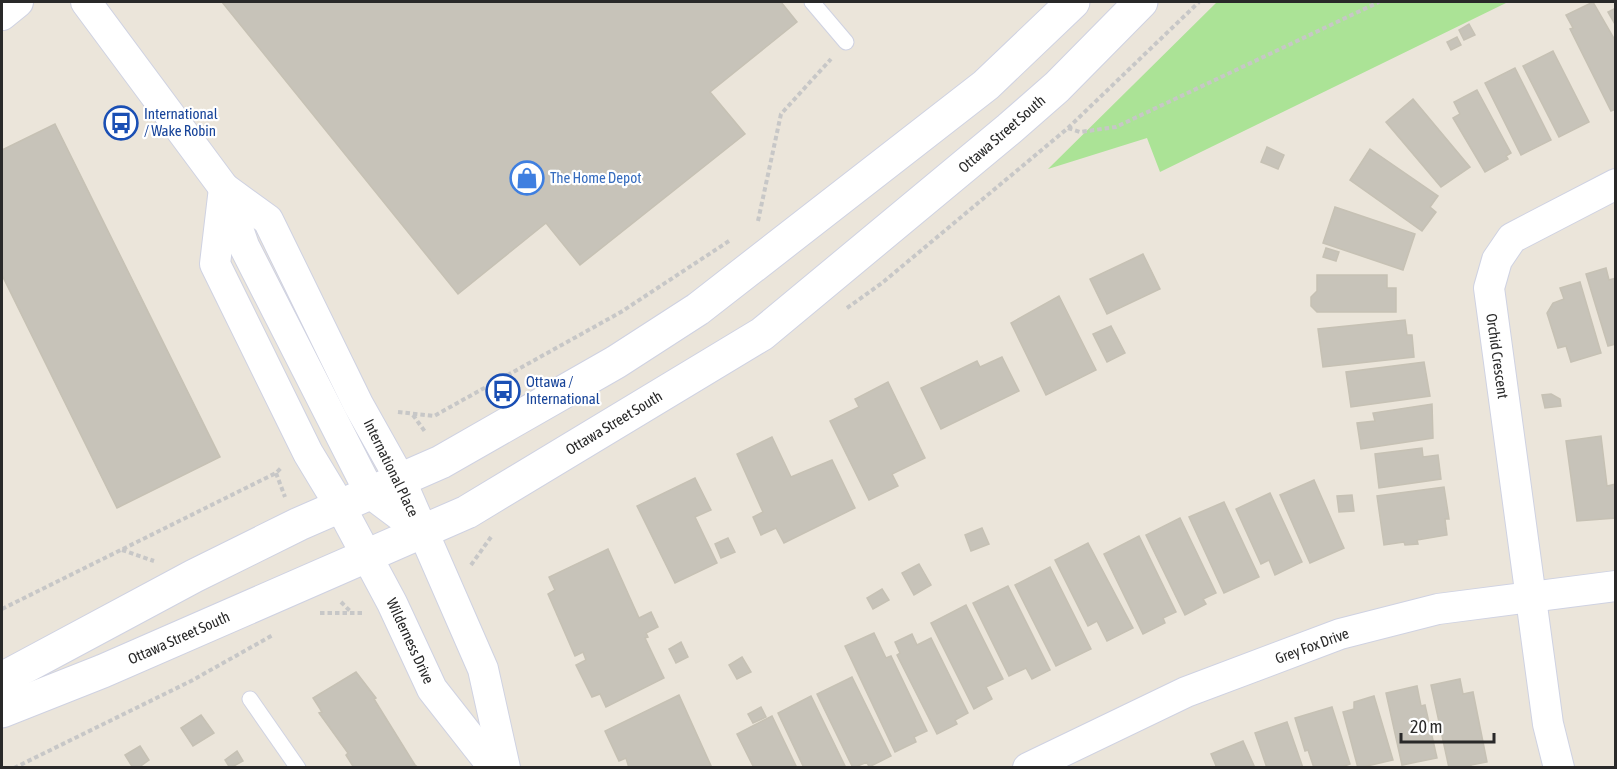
<svg xmlns="http://www.w3.org/2000/svg" width="1617" height="769" viewBox="0 0 1617 769" font-family="'Asap Condensed',sans-serif">
<style>
.green{fill:#abe396}
.building{fill:#c7c3b9;stroke:#c6c1b4;stroke-width:1.5}
.lines{fill:none;stroke-linecap:round;stroke-linejoin:round}
.lane-casing{stroke:#cfd2e2;stroke-width:17}
.street-casing{stroke:#cfd2e2;stroke-width:32}
.secondary-casing{stroke:#cfd2e2;stroke-width:35}
.path{stroke:#c7c7c7;stroke-width:4;stroke-dasharray:4.5 3;stroke-linecap:butt}
.lane{stroke:#fff;stroke-width:15}
.street{stroke:#fff;stroke-width:30}
.secondary{stroke:#fff;stroke-width:33}
.labels{text-anchor:middle;stroke-width:4.5;stroke-linejoin:round;paint-order:stroke}
.transit-label{font-size:15px;fill:#164399;stroke:#fff;text-anchor:start}
.street-label{font-size:15px;fill:#292929;stroke:#fff}
.shop-label{font-size:15px;fill:#366cbe;stroke:#fff;text-anchor:start}
</style>
<rect width="100%" height="100%" fill="#ebe5da"/>
<path class="green" d="M1217,2H1508L1160,172L1147,138L1048,169Z"/>
<g class="building">
<path d="M222,2H781L797,22L710,92L745,134L580,265L546,223L458,294Z"/>
<path d="M1593,2L1616,42V109L1611,111L1570,29L1573,28L1566,15Z"/>
<path d="M1616,8V26L1608,12Z"/>
<path d="M1469,24L1475,35L1464,40L1459,30Z"/>
<path d="M1457,37L1461,45L1451,50L1447,42Z"/>
<path d="M1553,51L1589,122L1559,137L1523,66Z"/>
<path d="M1515,68L1551,140L1521,155L1485,83Z"/>
<path d="M1477,90L1511,153L1506,156L1508,159L1485,172L1453,118L1460,114L1454,102Z"/>
<path d="M1413,99L1470,167L1441,187L1386,122Z"/>
<path d="M55,124L220,457L117,508L2,275V150Z"/>
<path d="M1267,147L1284,155L1278,169L1261,162Z"/>
<path d="M1370,149L1438,196L1430,207L1436,212L1422,231L1350,180Z"/>
<path d="M1335,207L1415,234L1403,270L1323,243Z"/>
<path d="M1326,248L1339,252L1336,261L1323,257Z"/>
<path d="M1143,254L1160,289L1107,314L1090,279Z"/>
<path d="M1606,268L1609,280L1616,278V344L1608,346L1586,274Z"/>
<path d="M1317,275H1387V288H1396V312H1317L1311,306V297L1317,291Z"/>
<path d="M1580,282L1601,353L1571,362L1566,346L1558,348L1547,313L1553,303L1564,299L1560,288Z"/>
<path d="M1059,296L1096,370L1046,395L1011,323Z"/>
<path d="M1405,320L1407,335H1412L1414,357L1323,367L1318,329Z"/>
<path d="M1111,326L1125,353L1107,362L1093,334Z"/>
<path d="M1002,357L1019,391L941,429L921,388L977,361L980,367Z"/>
<path d="M1424,362L1430,396L1351,407L1346,372Z"/>
<path d="M888,382L925,458L892,474L898,486L869,500L830,421L859,407L855,399Z"/>
<path d="M1551,394L1560,399L1561,406L1545,408L1542,395Z"/>
<path d="M1432,404L1433,438L1361,449L1357,423L1375,421L1373,413Z"/>
<path d="M1601,436L1607,486L1616,484V518L1577,521L1566,441Z"/>
<path d="M772,437L791,477L832,460L855,508L784,543L776,528L761,535L753,517L763,512L737,454Z"/>
<path d="M1422,448L1423,457L1438,455L1441,479L1379,488L1375,454Z"/>
<path d="M695,478L711,510L695,517L717,563L675,583L637,506Z"/>
<path d="M1314,480L1344,548L1310,563L1280,495Z"/>
<path d="M1444,487L1449,519H1445L1447,535L1417,540L1418,544L1405,545L1404,542L1384,545L1377,496Z"/>
<path d="M1270,493L1302,562L1275,575L1269,560L1261,564L1236,509Z"/>
<path d="M1352,495L1354,511L1339,512L1337,496Z"/>
<path d="M1224,502L1259,577L1224,593L1189,517Z"/>
<path d="M1180,518L1216,593L1203,599L1206,604L1185,615L1146,535Z"/>
<path d="M982,528L989,544L971,551L965,535Z"/>
<path d="M1139,536L1176,612L1163,618L1165,623L1143,634L1104,554Z"/>
<path d="M728,538L735,552L721,558L715,544Z"/>
<path d="M1088,543L1133,628L1107,641L1097,621L1088,626L1055,560Z"/>
<path d="M608,549L639,618L651,612L658,627L646,633L648,637L645,638L664,678L606,707L600,694L592,697L576,665L586,660L583,652L575,656L548,594L555,590L549,577Z"/>
<path d="M919,564L931,585L914,595L902,573Z"/>
<path d="M1050,567L1091,649L1056,666L1015,585Z"/>
<path d="M1008,586L1050,670L1032,679L1026,668L1009,676L973,603Z"/>
<path d="M882,589L889,600L873,609L867,598Z"/>
<path d="M966,605L1003,679L986,687L992,699L974,709L931,623Z"/>
<path d="M874,633L886,658L891,656L927,731L914,737L916,742L895,752L845,646Z"/>
<path d="M912,634L917,645L931,638L968,713L955,720L957,724L937,734L897,655L900,653L895,642Z"/>
<path d="M681,642L688,657L676,663L669,649Z"/>
<path d="M742,657L751,672L737,679L729,665Z"/>
<path d="M356,672L376,698L374,699L415,765L419,768H354L346,755L348,753L319,713L322,712L313,698Z"/>
<path d="M852,677L891,756L869,767L867,762L853,768L817,694Z"/>
<path d="M1460,679L1463,694L1473,692L1487,762L1471,765V768H1449L1431,685Z"/>
<path d="M1417,686L1421,706L1425,705L1437,758L1402,765L1386,693Z"/>
<path d="M679,695L712,768H629L626,758L619,761L605,731Z"/>
<path d="M811,696L846,768H804L778,713Z"/>
<path d="M1374,696L1393,760L1358,768L1343,712L1354,709V702Z"/>
<path d="M761,707L766,717L753,723L748,714Z"/>
<path d="M1332,707L1350,764L1339,768H1314L1308,750L1305,751L1295,718Z"/>
<path d="M201,715L214,733L193,746L181,728Z"/>
<path d="M772,716L797,768H754L737,734Z"/>
<path d="M1287,722L1303,768H1267L1255,733Z"/>
<path d="M1243,741L1255,768H1217L1211,754Z"/>
<path d="M140,746L149,760L138,768H133L125,755Z"/>
<path d="M237,751L243,761L230,768L225,760Z"/>
</g>
<g class="lines">
<defs>
<g id="lane">
<path d="M812,2L846,42"/>
<path d="M250,699L298,768"/>
</g>
<g id="street">
<path d="M86,2L224,188L244,246L370,493L422,532"/>
<path d="M2,15L18,2"/>
<path d="M224,188L215,264L308,453L340,506L392,603L432,689L494,768"/>
<path d="M224,188L268,220L358,404L400,479L483,669L505,768"/>
<path d="M1028,768L1186,692L1340,634L1438,609L1616,586"/>
<path d="M1559,768L1548,724L1489,288L1497,260L1512,238L1616,184"/>
</g>
<g id="secondary">
<path d="M2,679L194,576L299,524L441,462L616,362L698,309L986,85L1073,2"/>
<path d="M2,711L103,671L467,512L762,334L1009,129L1057,87L1141,2"/>
</g>
</defs>
<use href="#lane" class="lane-casing"/>
<use href="#street" class="street-casing"/>
<use href="#secondary" class="secondary-casing"/>
<g class="path">
<path d="M1068,128L1080,132L1116,127L1379,2"/>
<path d="M758,221L781,114L831,59"/>
<path d="M847,308L882,283L1068,128L1199,2"/>
<path d="M398,412L434,416L621,312L729,241"/>
<path d="M413,415L426,433"/>
<path d="M276,473L285,497"/>
<path d="M122,550L154,561"/>
<path d="M471,565L491,537"/>
<path d="M341,602L352,613"/>
<path d="M2,609L276,473L282,467"/>
<path d="M320,613H364"/>
<path d="M14,768L191,681L273,635"/>
</g>
<use href="#lane" class="lane"/>
<use href="#street" class="street"/>
<use href="#secondary" class="secondary"/>
</g>
<defs>
<symbol id="bus-ring" viewBox="-11 -11 22 22"><circle r="9.5" fill="#fff" stroke="#1a4fb4" stroke-width="1.5"/><path d="M-5-6H5V4H4V6H2V4H-2V6H-4V4H-5ZM-3.5-4V0h7V-4ZM-3.5 1.2v1.5H-2V1.2ZM2 1.2v1.5H3.5V1.2Z" fill="#1a4fb4"/></symbol>
<symbol id="shop-ring" viewBox="-11 -11 22 22"><circle r="9.5" fill="#fff" stroke="#3f7fe0" stroke-width="1.5"/><path d="M-5-2.5h2.3a2.7 3.5 0 0 1 5.4 0H5L5.5 6h-11ZM-1.5-2.5h3a1.5 2.3 0 0 0-3 0Z" fill="#3f7fe0"/></symbol>
</defs>
<g fill-rule="evenodd">
<use href="#bus-ring" x="102" y="104" width="38" height="38"/>
<use href="#shop-ring" x="508" y="159" width="38" height="38"/>
<use href="#bus-ring" x="484" y="372" width="38" height="38"/>
</g>
<g class="labels">
<g class="transit-label">
<text x="144" y="119">International<tspan x="144" dy="17">/ Wake Robin</tspan></text>
<text x="526" y="387">Ottawa /<tspan x="526" dy="17">International</tspan></text>
</g>
<g class="street-label">
<text transform="translate(1002 134) rotate(-41)" y="5">Ottawa Street South</text>
<text transform="translate(1497 356) rotate(82)" y="5">Orchid Crescent</text>
<text transform="translate(614 423) rotate(-31)" y="5">Ottawa Street South</text>
<text transform="translate(391 468) rotate(64)" y="5">International Place</text>
<text transform="translate(179 638) rotate(-24)" y="5">Ottawa Street South</text>
<text transform="translate(410 641) rotate(65)" y="5">Wilderness Drive</text>
<text transform="translate(1312 646) rotate(-20)" y="5">Grey Fox Drive</text>
</g>
<g class="shop-label">
<text x="550" y="183">The Home Depot</text>
</g>
</g>
<rect width="1617" height="769" fill="none" stroke="#292929" stroke-width="6"/>
<path d="M1401 733v9h93v-9" fill="none" stroke="#292929" stroke-width="3"/>
<text x="1410" y="733" font-size="18" fill="#292929" stroke="#ffffff" stroke-width="4.5" paint-order="stroke">20 m</text>
</svg>
